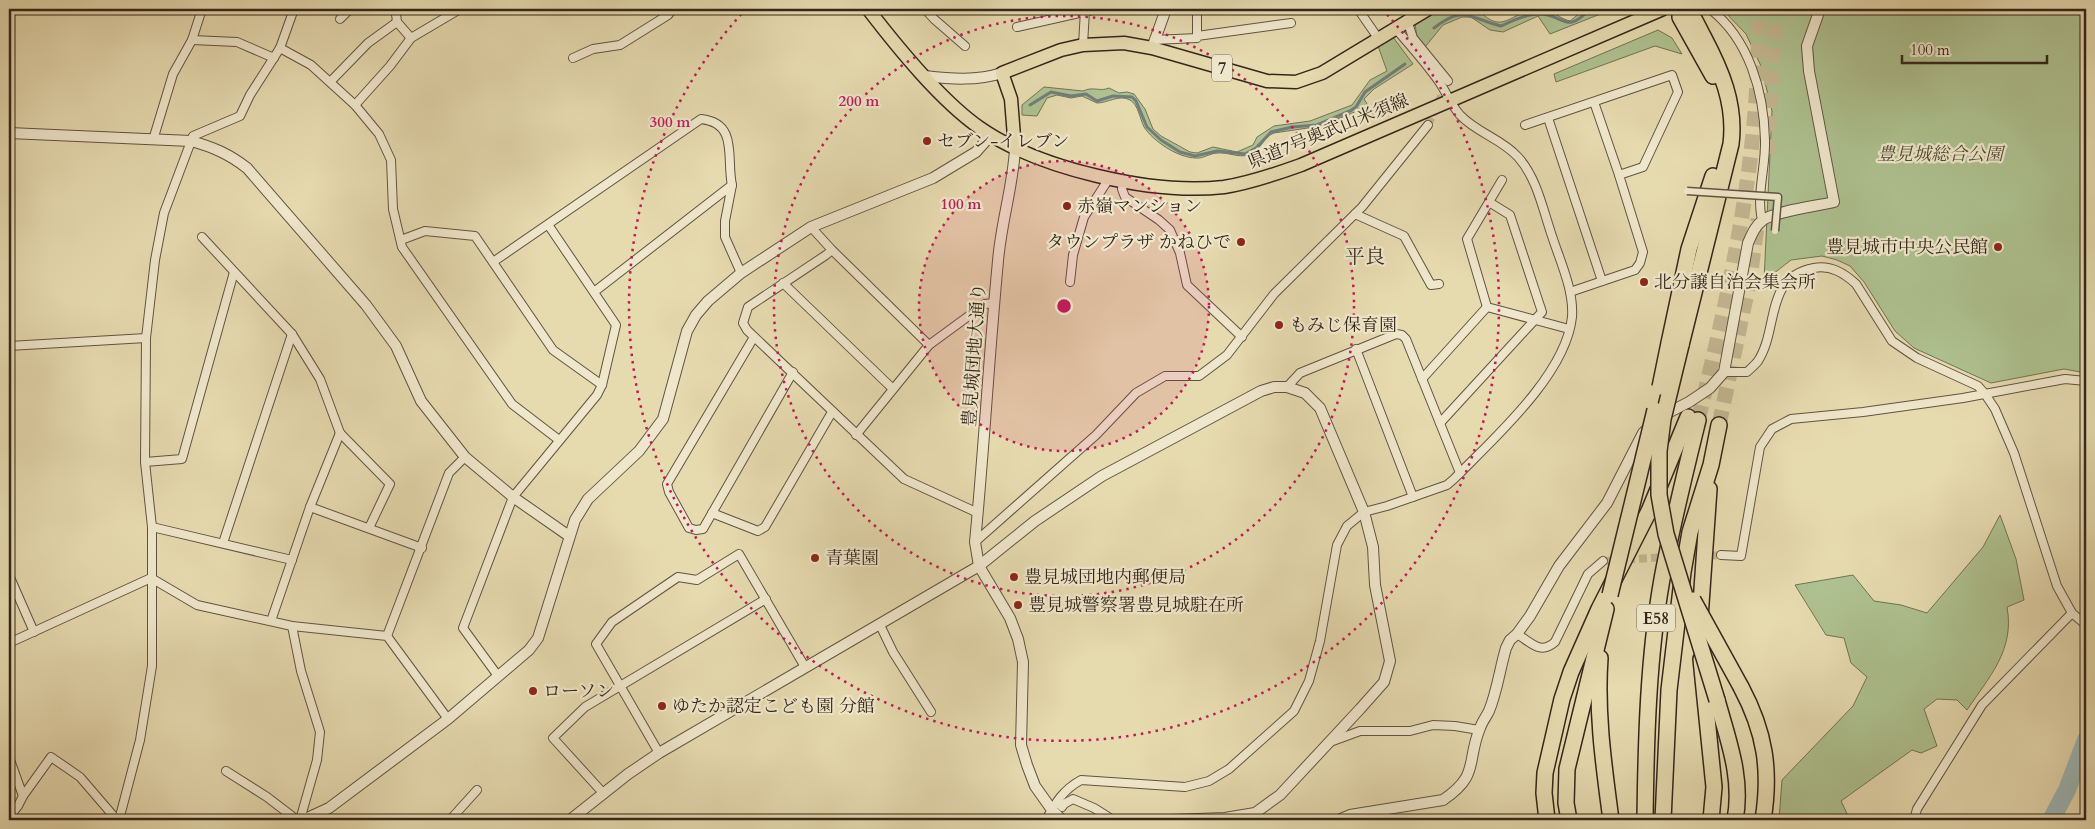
<svg xmlns="http://www.w3.org/2000/svg" width="2095" height="829" viewBox="0 0 2095 829" font-family="Cardo,'Noto Serif JP',serif">
<style>
.green{fill:#aec190;stroke:#717456}
.lines{fill:none;stroke-linecap:round;stroke-linejoin:round}
.stream{stroke:#727e79;stroke-width:3}
.river{stroke:#9cb8b7;stroke-width:18}
.minor-tunnel{stroke:#c2b691;stroke-width:8;stroke-dasharray:8 4;stroke-linecap:butt}
.motorway-tunnel{stroke:#c2b691;stroke-width:15;stroke-dasharray:15 8;stroke-linecap:butt}
.minor-casing{stroke:#605440;stroke-width:10}
.tertiary-casing{stroke:#605440;stroke-width:12}
.primary-casing{stroke:#34271b;stroke-width:15}
.motorway-casing{stroke:#34271b;stroke-width:18}
.minor{stroke:#efe7cb;stroke-width:8}
.tertiary{stroke:#efe7cb;stroke-width:10}
.primary{stroke:#e6daaf;stroke-width:12}
.motorway{stroke:#e6daaf;stroke-width:15}
.pedestrian-bridge-casing{stroke:#605440;stroke-width:9;stroke-linecap:butt}
.motorway-bridge-casing{stroke:#34271b;stroke-width:18;stroke-linecap:butt}
.pedestrian-bridge{stroke:#efe7cb;stroke-width:6}
.motorway-bridge{stroke:#e6daaf;stroke-width:15}
.ring{fill:none;stroke:#c2185b;stroke-width:2.5;stroke-dasharray:2.5 5}
.poi-dot{fill:#8f2418;stroke:#efe7cb;stroke-width:2}
.labels{text-anchor:middle;stroke-width:4.5;stroke-linejoin:round;paint-order:stroke}
.shield{fill:#efe7cb;stroke:#6c6150;stroke-width:1}
.shield-label{font-size:16px;font-weight:bold;fill:#34271b}
.street-label{font-size:18px;fill:#34271b;stroke:#efe7cb}
.poi-label{font-size:18px;fill:#34271b;stroke:#efe7cb;text-anchor:start}
.park-label{font-size:18px;font-style:italic;fill:#524e38;stroke:#efe7cb}
.quarter-label{font-size:20px;fill:#34271b;stroke:#efe7cb}
.centre{fill:#c2185b;stroke:#efe7cb;stroke-width:2.5}
.ring-label{font-size:15px;text-anchor:middle;font-weight:bold;fill:#c2185b;stroke:#efe7cb;stroke-width:4.5;stroke-linejoin:round;paint-order:stroke}
</style>
<rect width="100%" height="100%" fill="#e6daaf"/>
<filter id="stains"><feTurbulence type="fractalNoise" baseFrequency=".004" numOctaves="4"/><feColorMatrix values="0 0 0 0 .2 0 0 0 0 .09 0 0 0 0 .02 0 0 0 .5 -.17"/></filter>
<radialGradient id="worn" r=".72"><stop offset=".6" stop-color="#630" stop-opacity="0"/><stop offset="1" stop-color="#630" stop-opacity=".3"/></radialGradient>
<g class="green">
<path d="M1443,9H1477C1505,38 1508,10 1541,10C1551,9 1560,19 1570,21L1585,9H1613L1550,34L1538,16L1503,32L1490,30L1471,17H1462L1443,25L1425,47L1417,37L1415,24Z"/>
<path d="M1722,9H2086V373L2064,369L1991,383L1914,348L1895,331L1864,282L1850,266L1837,260L1822,256L1791,260L1764,281L1772,111L1761,66L1746,34Z"/>
<path d="M1658,30L1672,38L1682,54L1655,46L1556,82L1554,74Z"/>
<path d="M1393,37L1413,64L1374,89L1364,99L1374,115L1363,121L1357,111L1321,126L1274,133C1263,137 1261,151 1248,155C1238,158 1228,152 1218,153C1210,153 1203,159 1196,158C1178,158 1153,141 1144,127C1140,119 1138,104 1130,100C1119,94 1108,103 1097,103L1082,96L1071,98L1057,95L1047,98L1037,116L1022,115V105L1044,87L1083,91C1093,86 1100,92 1109,88L1119,93L1127,92L1134,94L1145,109L1153,129L1161,136L1190,152L1197,153L1213,147L1237,152L1253,145L1257,137L1274,126L1310,121L1352,105L1370,80L1387,71L1378,46Z"/>
<path d="M2000,515L2016,559L2024,600L2007,607C2015,650 1989,677 1967,710L1957,700L1937,699L1924,709L1937,746L1921,753L1912,750L1841,801L1850,820H1779L1782,780L1853,706L1867,677L1851,663L1844,638L1826,635L1795,585L1853,575L1874,601L1901,605L1927,613L1983,547Z"/>
</g>
<g class="lines">
<g class="stream">
<path d="M1434,28C1464,4 1471,19 1501,26C1512,21 1526,14 1538,14C1566,14 1564,36 1590,9"/>
<path d="M1030,105L1051,92L1071,96L1086,94L1097,101L1113,96L1132,97L1136,101L1147,127L1161,140L1180,152L1195,156L1217,151L1245,154L1256,148L1271,132L1292,127L1317,125L1350,111L1356,107L1365,92L1405,64"/>
</g>
<path class="river" d="M2051,820L2067,790L2086,740"/>
<g class="minor-tunnel">
<path d="M1428,125L1446,86"/>
<path d="M1685,557L1721,555"/>
<path d="M1603,561L1669,557"/>
</g>
<g class="motorway-tunnel">
<path d="M1767,154L1776,9"/>
<path d="M1698,420C1731,286 1762,147 1758,9"/>
<path d="M1719,425L1750,279L1758,219"/>
</g>
<defs>
<g id="minor">
<path d="M393,9L396,14L397,22L411,38"/>
<path d="M925,9L934,19L965,46"/>
<path d="M1358,9L1378,38"/>
<path d="M1710,9C1749,39 1764,92 1765,140C1766,167 1756,194 1762,220"/>
<path d="M340,19L350,9"/>
<path d="M1407,20L1413,38L1448,81"/>
<path d="M1017,27L1097,9"/>
<path d="M1197,36V9"/>
<path d="M192,40L237,42L274,58"/>
<path d="M1154,40L1197,38V36L1291,23"/>
<path d="M1083,45L1085,10"/>
<path d="M280,48L311,65L355,105L379,134L391,160L393,209L402,247L512,404L559,440"/>
<path d="M573,58L593,49L620,45L668,15L673,9"/>
<path d="M331,81L368,43L397,22"/>
<path d="M1594,102L1619,175"/>
<path d="M355,105L390,66L411,38L460,9"/>
<path d="M1548,118L1602,281"/>
<path d="M1525,125L1672,75L1678,92L1643,167L1619,175L1643,252L1640,263L1635,270L1570,292"/>
<path d="M153,140L173,74L192,40L202,9"/>
<path d="M1123,180L1122,189L1125,197L1159,220L1170,230L1180,253L1187,285L1242,337"/>
<path d="M1502,180L1467,239L1487,307L1569,329"/>
<path d="M1355,214L1404,236L1431,285L1439,284"/>
<path d="M811,227L832,250L929,345"/>
<path d="M202,237L292,334L320,379L340,433L390,484L369,528"/>
<path d="M401,240L425,231L475,236L553,350L602,385"/>
<path d="M832,250L826,255L748,307L743,323L747,330L904,479L978,513"/>
<path d="M493,262L701,119C739,123 726,159 732,185"/>
<path d="M1070,282L1073,255L1084,217L1110,177"/>
<path d="M783,283L893,389"/>
<path d="M594,292L732,185L725,221V237L741,273"/>
<path d="M754,337L667,484L669,492L689,528L696,530L703,529L793,372"/>
<path d="M9,346L146,338"/>
<path d="M1356,349L1413,497"/>
<path d="M1724,372H1747C1750,369 1755,365 1758,361C1779,329 1764,277 1814,268C1831,265 1844,273 1856,284L1892,341L1917,358L1978,386L1985,394L1995,409L2014,453L2057,586L2072,613L2086,625"/>
<path d="M1422,379L1487,307"/>
<path d="M1287,387L1300,373L1396,334L1402,335L1406,339L1460,473"/>
<path d="M1440,423L1542,312L1510,215L1489,202"/>
<path d="M856,435L929,345L985,304L993,303"/>
<path d="M145,462L182,459L234,272"/>
<path d="M310,507L422,548"/>
<path d="M712,513L758,531L765,527L832,412"/>
<path d="M152,527L292,560"/>
<path d="M975,542L1096,435L1136,393L1165,376H1199L1227,355L1274,294L1362,207L1428,125"/>
<path d="M223,543L292,334"/>
<path d="M1721,555L1741,556L1760,447L1772,429L1791,419L1863,412L1963,398L2065,379L2086,381"/>
<path d="M9,575L34,632"/>
<path d="M151,578L197,605L292,626L387,636L448,719"/>
<path d="M271,621L310,507L340,433"/>
<path d="M880,625L893,652L931,712"/>
<path d="M292,626L301,671L320,732L317,760L300,820"/>
<path d="M1517,634C1532,643 1540,655 1555,642L1588,574L1603,561"/>
<path d="M387,636L449,473L465,457"/>
<path d="M9,643L151,578"/>
<path d="M498,676L463,628L513,497L597,395L602,385L616,325L549,226"/>
<path d="M1330,742L1360,731H1410L1433,725L1455,726L1479,730"/>
<path d="M659,753L596,644L612,622L678,577L697,580L739,554L805,667"/>
<path d="M9,757L23,796L18,806L9,817"/>
<path d="M226,771L267,797L297,820"/>
<path d="M604,794L553,738L585,707L766,599"/>
<path d="M23,796L51,757L80,777L117,820"/>
<path d="M1062,807L1064,804L1073,799L1094,808L1113,820"/>
<path d="M119,820L140,740L152,666V527L145,462L146,338L155,260L164,213L193,136L240,116L250,95L280,48L294,9"/>
<path d="M450,820L477,790"/>
<path d="M1046,820C1056,802 1063,790 1081,780L1185,787L1209,781L1229,769L1294,711L1309,681L1320,641L1337,545L1347,526L1364,512L1387,506L1447,485L1454,479C1493,439 1566,375 1572,317C1574,290 1560,261 1552,236C1543,210 1537,178 1518,157C1502,139 1477,133 1460,115C1452,106 1447,94 1440,83C1427,64 1410,45 1395,28"/>
<path d="M1914,820L1917,809L1982,705L2072,613"/>
</g>
<g id="tertiary">
<path d="M1152,48L1166,9"/>
<path d="M925,76C951,79 977,81 1002,73"/>
<path d="M9,133L191,141C213,147 229,154 247,168L366,305L396,346L421,401L465,457L513,497L569,536"/>
<path d="M1015,149C1013,186 1001,223 998,261C989,355 984,449 975,542L979,566L1010,618L1018,639L1023,662L1021,745L1027,765L1035,786L1052,810L1062,820"/>
<path d="M1662,416L1689,402L1710,388L1724,372L1748,243C1752,234 1755,226 1763,220C1776,211 1817,206 1834,202L1809,71L1807,46L1820,9"/>
<path d="M303,820L329,808L448,719L529,650L538,638L575,520L588,499L639,451L663,419L687,331L696,315L708,301L741,273L811,227L933,178L976,152L991,135"/>
<path d="M570,820L628,774L659,753L979,566L1035,521L1102,476L1261,391L1274,387H1287L1305,393L1320,408L1364,512L1373,547L1375,585L1390,661L1384,682L1360,709L1280,795L1255,813L1225,818L1171,820"/>
<path d="M1338,820L1350,815L1443,800C1480,775 1466,762 1480,728C1482,722 1486,717 1489,711C1497,692 1500,668 1506,648L1510,640L1517,634L1530,616L1559,566L1607,503L1643,433L1647,429"/>
</g>
<g id="primary">
<path d="M868,9C898,48 940,100 980,128C1039,169 1152,195 1224,187C1250,183 1276,174 1301,165L1663,9"/>
<path d="M1015,149L1011,99L1002,73L1061,50L1083,45L1124,43L1152,48L1267,81L1296,82L1322,73L1428,9"/>
</g>
<g id="motorway">
<path d="M1680,9V17L1713,76"/>
<path d="M1669,343L1689,249L1713,176"/>
<path d="M1681,345L1731,144C1736,104 1721,70 1703,36C1698,27 1694,16 1687,9"/>
<path d="M1700,618L1709,489"/>
<path d="M1600,658C1596,713 1604,767 1611,820"/>
<path d="M1701,659L1714,787L1711,820"/>
<path d="M1741,687C1765,732 1771,770 1763,820"/>
<path d="M1717,700C1728,740 1743,778 1735,820"/>
<path d="M1547,820L1544,793L1545,773L1562,699L1571,672L1599,609L1649,511L1688,417"/>
<path d="M1569,820L1566,803L1567,769L1606,609"/>
<path d="M1645,820C1646,740 1648,658 1662,579C1672,525 1685,473 1698,420"/>
<path d="M1663,820L1669,690L1683,572L1690,532L1711,465L1719,425"/>
</g>
</defs>
<use href="#minor" class="minor-casing"/>
<use href="#tertiary" class="tertiary-casing"/>
<use href="#primary" class="primary-casing"/>
<use href="#motorway" class="motorway-casing"/>
<use href="#minor" class="minor"/>
<use href="#tertiary" class="tertiary"/>
<use href="#primary" class="primary"/>
<use href="#motorway" class="motorway"/>
<defs>
<path id="pedestrian-bridge" d="M1687,191L1778,197L1775,231"/>
<g id="motorway-bridge">
<path d="M1681,345L1663,419L1659,451V495L1666,534L1717,700"/>
<path d="M1660,387L1669,343"/>
<path d="M1610,595L1655,410"/>
<path d="M1693,600L1741,687"/>
</g>
</defs>
<use href="#pedestrian-bridge" class="pedestrian-bridge-casing"/>
<use href="#motorway-bridge" class="motorway-bridge-casing"/>
<use href="#pedestrian-bridge" class="pedestrian-bridge"/>
<use href="#motorway-bridge" class="motorway-bridge"/>
</g>
<circle cx="1064" cy="306" r="145" fill="#c2185b" fill-opacity=".12"/>
<g class="ring">
<circle cx="1064" cy="306" r="145"/>
<circle cx="1064" cy="306" r="290"/>
<path d="M1382 9A435 435 0 1 1 746 9"/>
</g>
<g class="poi-dot">
<circle cx="927" cy="141" r="5"/>
<circle cx="1067" cy="206" r="5"/>
<circle cx="1241" cy="242" r="5"/>
<circle cx="1998" cy="247" r="5"/>
<circle cx="1644" cy="282" r="5"/>
<circle cx="1279" cy="325" r="5"/>
<circle cx="815" cy="558" r="5"/>
<circle cx="1014" cy="577" r="5"/>
<circle cx="1018" cy="605" r="5"/>
<circle cx="533" cy="691" r="5"/>
<circle cx="662" cy="706" r="5"/>
</g>
<g class="labels">
<g class="shield">
<rect x="1212" y="54.5" width="20" height="27" rx="4"/>
<rect x="1637" y="604.5" width="38" height="27" rx="4"/>
</g>
<g class="shield-label">
<text x="1222" y="74">7</text>
<text x="1656" y="624">E58</text>
</g>
<g class="street-label">
<text transform="translate(1328 131) rotate(-22)" y="6">県道7号奥武山米須線</text>
<text transform="translate(974 355) rotate(-86)" y="6">豊見城団地大通り</text>
</g>
<g class="poi-label">
<text x="937" y="147">セブン-イレブン</text>
<text x="1077" y="212">赤嶺マンション</text>
<text x="1231" y="248" text-anchor="end">タウンプラザ かねひで</text>
<text x="1988" y="253" text-anchor="end">豊見城市中央公民館</text>
<text x="1654" y="288">北分譲自治会集会所</text>
<text x="1289" y="331">もみじ保育園</text>
<text x="825" y="564">青葉園</text>
<text x="1024" y="583">豊見城団地内郵便局</text>
<text x="1028" y="611">豊見城警察署豊見城駐在所</text>
<text x="543" y="697">ローソン</text>
<text x="672" y="712">ゆたか認定こども園 分館</text>
</g>
<g class="park-label">
<text x="1940" y="160">豊見城総合公園</text>
</g>
<g class="quarter-label">
<text x="1365" y="263">平良</text>
</g>
</g>
<circle cx="1064" cy="306" r="8" class="centre"/>
<g class="ring-label">
<text x="859" y="106">200 m</text>
<text x="670" y="127">300 m</text>
<text x="961" y="209">100 m</text>
</g>
<rect width="2095" height="829" fill="none" stroke="#e6daaf" stroke-width="30"/>
<rect x="10" y="10" width="2075" height="809" fill="none" stroke="#34271b" stroke-width="2.5"/>
<rect x="15" y="15" width="2065" height="799" fill="none" stroke="#34271b"/>
<path d="M1902 55v8h145v-8" fill="none" stroke="#34271b" stroke-width="2.5"/>
<text x="1910" y="55" font-size="15" fill="#34271b" stroke="#efe7cb" stroke-width="4" paint-order="stroke">100 m</text>
<rect width="100%" height="100%" filter="url(#stains)"/>
<rect width="100%" height="100%" fill="url(#worn)"/>
</svg>
